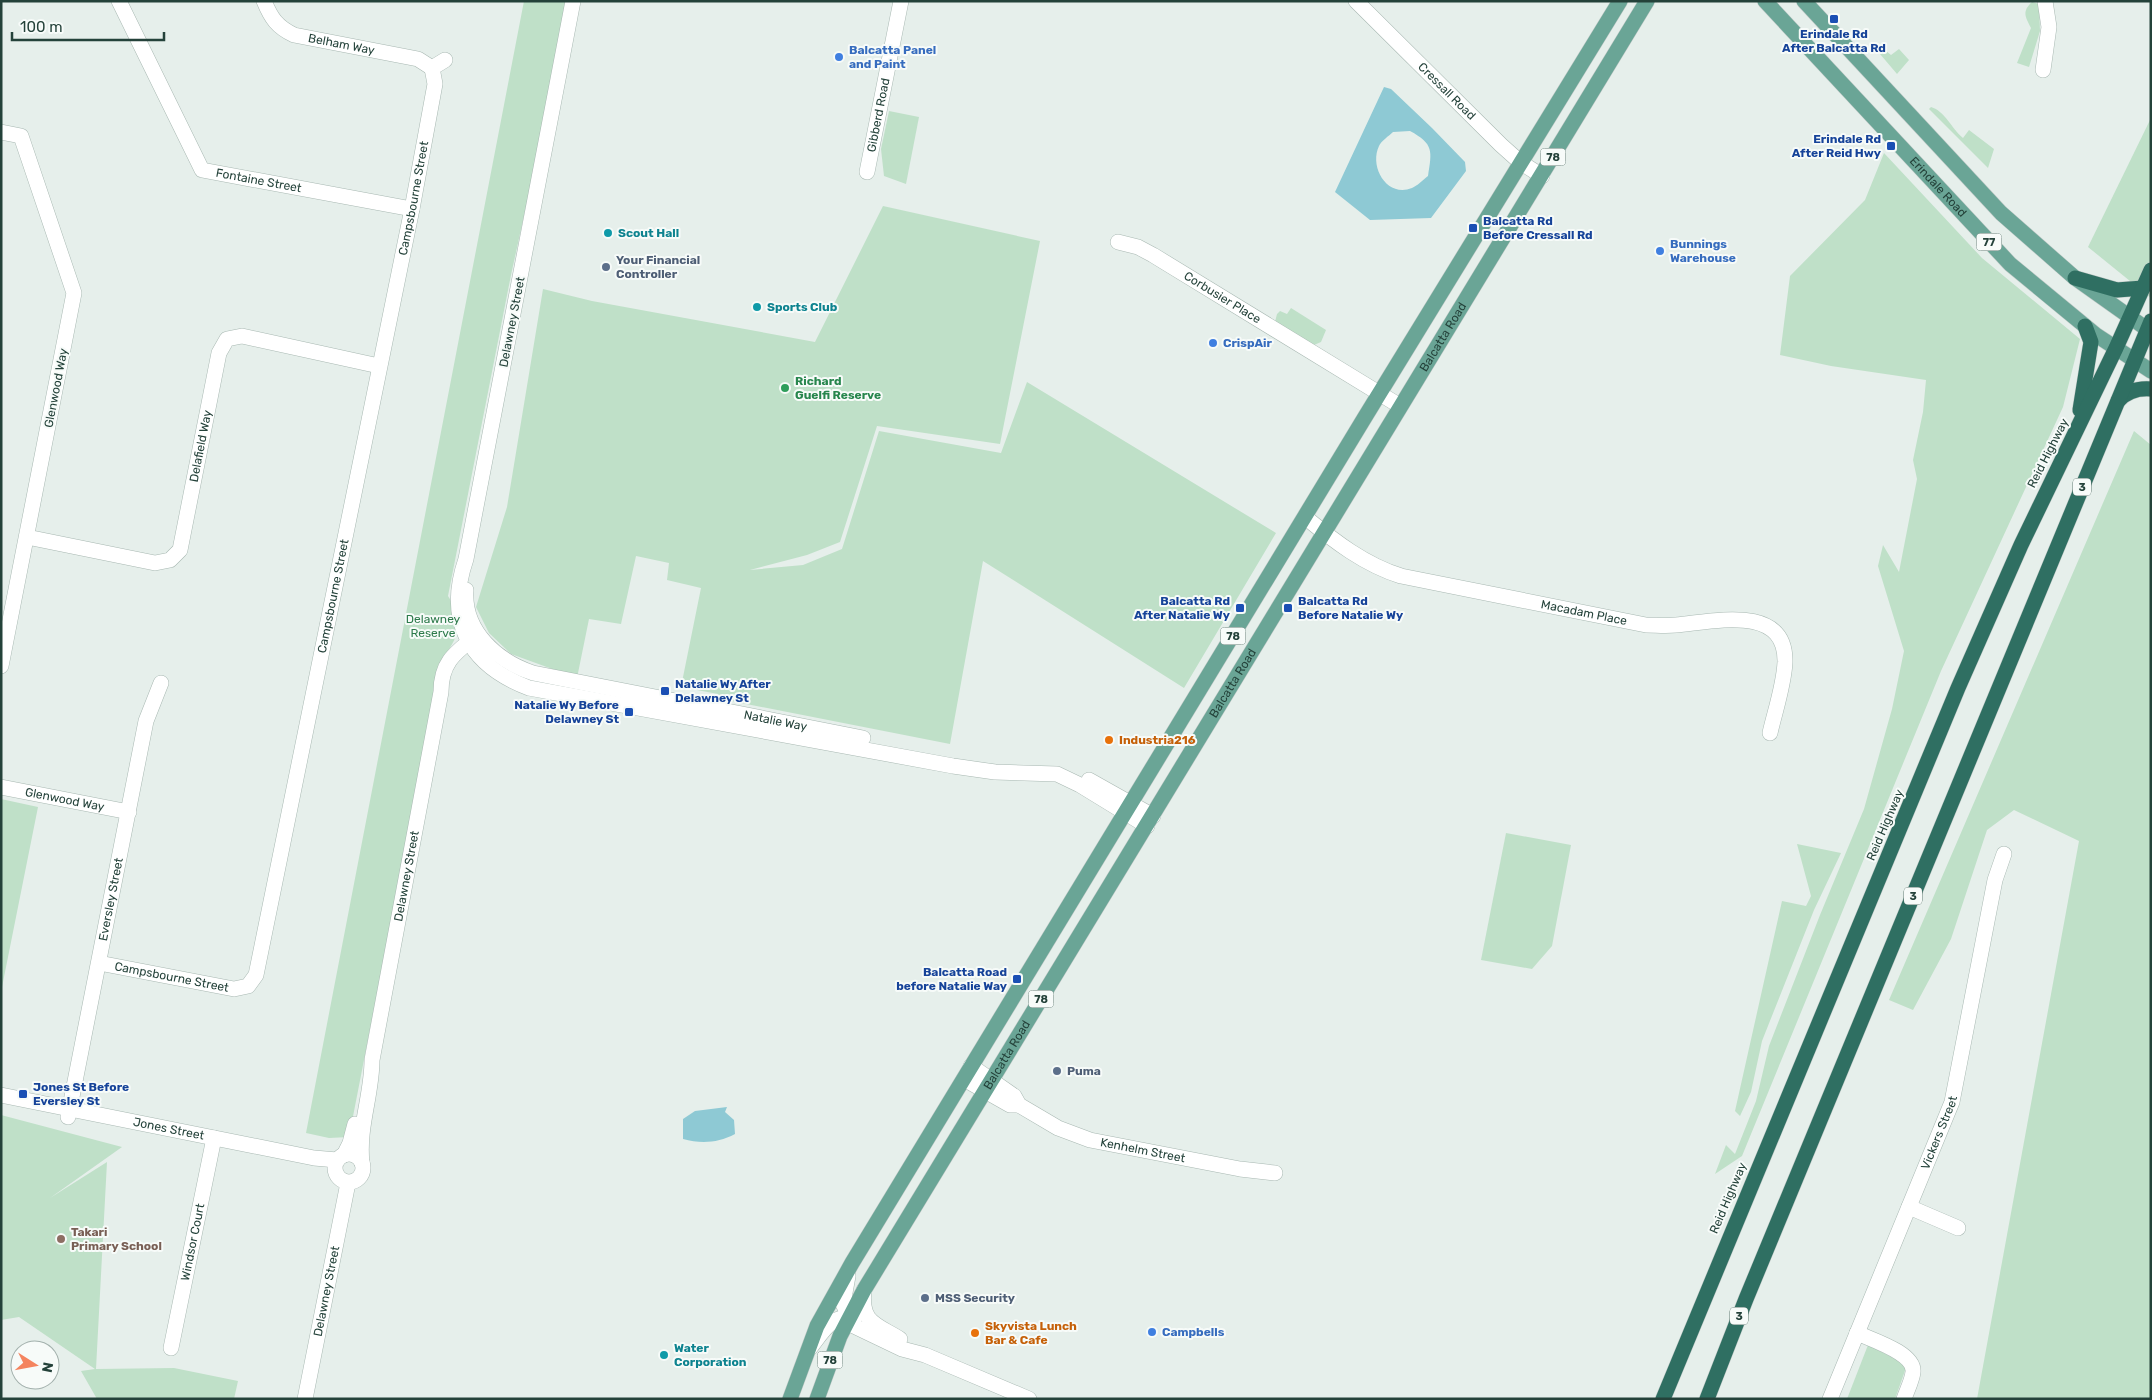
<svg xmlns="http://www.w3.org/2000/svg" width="2152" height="1400" viewBox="0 0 2152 1400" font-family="Rubik,sans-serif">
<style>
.green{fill:#bfe0c8}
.water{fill:#8ec9d4;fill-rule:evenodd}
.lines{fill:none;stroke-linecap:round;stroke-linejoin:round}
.minor-casing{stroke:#a8b8b2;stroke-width:16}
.major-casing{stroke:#c2cac8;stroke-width:16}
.highway-casing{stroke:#c2cac8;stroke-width:16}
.minor{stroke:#fff;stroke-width:15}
.major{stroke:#6aa596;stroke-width:15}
.highway{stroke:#2f6f62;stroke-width:15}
.transit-dot{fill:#1a4fb4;stroke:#f7fbf9;stroke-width:2}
.shop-dot{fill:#3f7fe0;stroke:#f7fbf9;stroke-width:2}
.culture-dot{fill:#0f9aa8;stroke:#f7fbf9;stroke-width:2}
.service-dot{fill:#5c6f8a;stroke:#f7fbf9;stroke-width:2}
.leisure-dot{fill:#2e9e5b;stroke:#f7fbf9;stroke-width:2}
.food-dot{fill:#e8710a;stroke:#f7fbf9;stroke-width:2}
.education-dot{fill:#8d6e63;stroke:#f7fbf9;stroke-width:2}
.labels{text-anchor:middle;stroke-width:4;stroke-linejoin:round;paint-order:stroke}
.shield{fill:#f7fbf9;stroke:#637a73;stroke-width:1}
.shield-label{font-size:11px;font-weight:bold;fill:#24423a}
.transit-label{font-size:12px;font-weight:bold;fill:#164399;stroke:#f7fbf9;text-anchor:end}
.street-label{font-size:12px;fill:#24423a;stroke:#f7fbf9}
.shop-label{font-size:12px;font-weight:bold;fill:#366cbe;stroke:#f7fbf9;text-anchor:start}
.culture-label{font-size:12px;font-weight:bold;fill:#0d838f;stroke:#f7fbf9;text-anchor:start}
.service-label{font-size:12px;font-weight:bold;fill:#4e5e75;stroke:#f7fbf9;text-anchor:start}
.leisure-label{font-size:12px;font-weight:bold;fill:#27864d;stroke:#f7fbf9;text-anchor:start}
.park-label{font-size:12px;fill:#2d7a4b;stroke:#f7fbf9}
.food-label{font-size:12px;font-weight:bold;fill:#c56008;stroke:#f7fbf9;text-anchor:start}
.education-label{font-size:12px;font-weight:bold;fill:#785e54;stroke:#f7fbf9;text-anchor:start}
</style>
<rect width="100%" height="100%" fill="#e6efeb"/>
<g class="green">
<path d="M524,1H571L511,275L448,596C465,622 460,635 442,659L349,1137L329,1138L306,1133Z"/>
<path d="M2032,2L2039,4L2040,31L2029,67L2017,63L2031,28C2026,18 2021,12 2032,2Z"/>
<path d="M1899,49L1909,60L1897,74L1880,54L1885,50L1891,55Z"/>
<path d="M1931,107C1945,111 1951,128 1963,138L1969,130L1994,149L1988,168L1929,109Z"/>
<path d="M889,111L919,117L906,184L884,176L881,149Z"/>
<path d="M2151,118V298L2088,247Z"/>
<path d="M1884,153L1982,258L2080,339L2063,407L1941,671L1742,1156L1715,1174L1726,1145L1735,1154L1756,1101L1769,1046L1820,915L1864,809L1892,709L1904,651L1878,566L1883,545L1899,572L1917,479L1913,460L1923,412L1926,380L1831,366L1780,355L1790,276L1865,200Z"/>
<path d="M883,206L1040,241L1000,444L877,426L840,542L807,555L750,570L803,565L842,549L879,431L1001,453L1027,382L1276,533L1184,688L983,561L950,744L721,699L718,694L681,687L701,588L667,580L669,563L636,556L621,624L589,619L577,678L511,654L489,633L476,607L507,507L543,289L592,301L815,342Z"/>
<path d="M1291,308L1326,330L1321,342L1314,345L1275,322L1277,314L1280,311L1287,314Z"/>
<path d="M2134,431L2151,445V1399H1977L2079,841L2014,810L1987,830L1951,939L1913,1010L1889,1000Z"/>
<path d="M1,799L38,807L1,992Z"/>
<path d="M1506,833L1571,845L1552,946L1532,969L1481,960Z"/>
<path d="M1797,844L1841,853L1814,910L1762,1041L1751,1092L1740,1116L1735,1111L1782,901L1806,906L1811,896Z"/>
<path d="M1,1115L122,1147L50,1198L107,1162L96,1369L174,1368L238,1381L234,1399H97L81,1371L95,1369L19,1317L1,1320Z"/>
<path d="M1868,1345L1907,1365L1895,1399H1847Z"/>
</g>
<g class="water">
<path d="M1384,87L1391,89L1432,128L1465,162L1466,171L1431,218L1370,220L1335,192ZM1410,131C1434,144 1432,151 1428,176C1423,180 1417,186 1412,188C1387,198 1369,167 1379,146C1381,141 1389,136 1393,132Z"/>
<path d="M727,1107L725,1112L734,1120L735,1134C718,1143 701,1144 683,1139V1119L695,1111Z"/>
</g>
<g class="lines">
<defs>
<g id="minor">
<path id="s1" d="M119,1L202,170L412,209"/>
<path id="s2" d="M264,1C271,18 277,27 294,35L418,59L432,68"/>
<path d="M573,1L466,559C445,620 468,665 529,688L953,766L995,772L1057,774L1080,785L1147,826"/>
<path id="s3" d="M1356,1L1501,145L1520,162L1542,176"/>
<path d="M2043,70L2049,27L2045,1"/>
<path d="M1,132L21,136L74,293L1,666"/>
<path id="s4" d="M867,172L901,1"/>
<path id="s5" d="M1118,242L1138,247L1153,255L1400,406"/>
<path id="s6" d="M1305,517C1334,541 1365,565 1401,576L1646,625C1656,625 1666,626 1676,625C1712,622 1786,603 1785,662C1784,685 1775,711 1770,733"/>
<path id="s7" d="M27,537L155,563L170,560L180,550L219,353L227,339L242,336L379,366"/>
<path id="s8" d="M466,590C463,631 497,661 533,673L863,738"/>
<path d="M1089,780L1153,816"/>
<path id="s9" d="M1,787L129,812"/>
<path id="s10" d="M99,963L234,989L248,986L256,975L412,209L435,84L432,68L445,60"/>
<path id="s11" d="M971,1066L1014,1096L1019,1105L1058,1128L1090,1140L1240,1169L1275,1173"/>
<path d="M964,1079L1010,1105H1019"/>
<path id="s12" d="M1,1095L314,1158L337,1160"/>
<path id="s13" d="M68,1117L146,721L161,683"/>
<circle cx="349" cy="1168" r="14"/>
<path d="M344,1155L350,1143L355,1124"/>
<path id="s14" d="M362,1163C358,1127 372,1095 372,1060L441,692C441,664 453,654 475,637"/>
<path d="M1909,1207L1958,1228"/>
<path d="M848,1276L843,1304L854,1326L902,1349L925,1355L1029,1399"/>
<path d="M864,1290C860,1323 876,1324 900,1339"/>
<path d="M1857,1333C1872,1340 1915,1353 1913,1372C1912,1381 1907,1390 1904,1399"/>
<path id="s15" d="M171,1348L214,1138"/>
<path d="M810,1348C825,1329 830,1316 856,1316"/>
<path id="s16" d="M305,1399L348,1183"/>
<path id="s17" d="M1830,1399L1952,1102L1995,880L2004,854"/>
</g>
<g id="major">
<path id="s18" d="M1765,1L2010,264L2096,335L2151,371"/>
<path d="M1804,1L2001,213L2075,278L2151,332"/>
<path d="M790,1399L817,1326L852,1263L1365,417L1620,1"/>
<path id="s19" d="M817,1399L840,1336L864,1290L1647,1"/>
</g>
<g id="highway">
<path d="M2075,278L2117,290L2143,288"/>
<path d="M2118,401C2127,391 2138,388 2151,389"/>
<path d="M2080,410L2091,342L2085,326"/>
<path d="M1663,1399L1958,688L2021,545L2116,348L2151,270"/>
<path d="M1707,1399L1746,1299L2151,321"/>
</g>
</defs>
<use href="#minor" class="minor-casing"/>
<use href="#major" class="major-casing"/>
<use href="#highway" class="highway-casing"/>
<use href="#minor" class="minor"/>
<use href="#major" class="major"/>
<use href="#highway" class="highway"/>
</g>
<g class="transit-dot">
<rect x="1829" y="14" width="10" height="10" rx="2.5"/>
<rect x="1886" y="141" width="10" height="10" rx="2.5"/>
<rect x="1468" y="223" width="10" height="10" rx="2.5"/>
<rect x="1235" y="603" width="10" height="10" rx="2.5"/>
<rect x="1283" y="603" width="10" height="10" rx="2.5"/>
<rect x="660" y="686" width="10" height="10" rx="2.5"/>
<rect x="624" y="707" width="10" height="10" rx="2.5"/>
<rect x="1012" y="974" width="10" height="10" rx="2.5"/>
<rect x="18" y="1089" width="10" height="10" rx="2.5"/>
</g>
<g class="shop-dot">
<circle cx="839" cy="57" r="5"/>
<circle cx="1660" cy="251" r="5"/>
<circle cx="1213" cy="343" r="5"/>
<circle cx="1152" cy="1332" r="5"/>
</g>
<g class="culture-dot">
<circle cx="608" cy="233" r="5"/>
<circle cx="757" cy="307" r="5"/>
<circle cx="664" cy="1355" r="5"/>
</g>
<g class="service-dot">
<circle cx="606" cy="267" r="5"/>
<circle cx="1057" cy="1071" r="5"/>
<circle cx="925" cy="1298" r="5"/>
</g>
<circle class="leisure-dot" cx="785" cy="388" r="5"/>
<g class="food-dot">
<circle cx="1109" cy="740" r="5"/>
<circle cx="975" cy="1333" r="5"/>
</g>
<circle class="education-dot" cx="61" cy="1239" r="5"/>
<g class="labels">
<g class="shield">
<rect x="1540.5" y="148.5" width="25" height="17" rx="4"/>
<rect x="1976.5" y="233.5" width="25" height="17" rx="4"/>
<rect x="2073" y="478.5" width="18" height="17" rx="4"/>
<rect x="1220.5" y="627.5" width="25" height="17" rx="4"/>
<rect x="1904" y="887.5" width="18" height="17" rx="4"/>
<rect x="1028.5" y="990.5" width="25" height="17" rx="4"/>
<rect x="1730" y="1307.5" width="18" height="17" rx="4"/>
<rect x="817.5" y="1351.5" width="25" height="17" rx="4"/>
</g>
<g class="shield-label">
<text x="1553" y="161">78</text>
<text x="1989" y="246">77</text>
<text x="2082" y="491">3</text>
<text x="1233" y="640">78</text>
<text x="1913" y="900">3</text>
<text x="1041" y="1003">78</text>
<text x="1739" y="1320">3</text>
<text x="830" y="1364">78</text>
</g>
<g class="transit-label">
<text x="1834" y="38" text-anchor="middle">Erindale Rd<tspan x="1834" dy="14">After Balcatta Rd</tspan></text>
<text x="1881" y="143">Erindale Rd<tspan x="1881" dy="14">After Reid Hwy</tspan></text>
<text x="1483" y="225" text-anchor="start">Balcatta Rd<tspan x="1483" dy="14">Before Cressall Rd</tspan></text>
<text x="1230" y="605">Balcatta Rd<tspan x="1230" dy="14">After Natalie Wy</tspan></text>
<text x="1298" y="605" text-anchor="start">Balcatta Rd<tspan x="1298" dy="14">Before Natalie Wy</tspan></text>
<text x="675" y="688" text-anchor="start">Natalie Wy After<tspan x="675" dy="14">Delawney St</tspan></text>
<text x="619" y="709">Natalie Wy Before<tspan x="619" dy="14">Delawney St</tspan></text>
<text x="1007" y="976">Balcatta Road<tspan x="1007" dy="14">before Natalie Way</tspan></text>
<text x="33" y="1091" text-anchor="start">Jones St Before<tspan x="33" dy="14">Eversley St</tspan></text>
</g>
<g class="street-label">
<text dy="4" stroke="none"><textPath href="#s2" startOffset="95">Belham Way</textPath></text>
<text dy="4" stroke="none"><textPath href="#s3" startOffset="128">Cressall Road</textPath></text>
<text dy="4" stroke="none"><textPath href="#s4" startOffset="58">Gibberd Road</textPath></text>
<text dy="4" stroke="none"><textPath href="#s1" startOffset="246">Fontaine Street</textPath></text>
<text dy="4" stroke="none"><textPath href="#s18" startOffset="254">Erindale Road</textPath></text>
<text dy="4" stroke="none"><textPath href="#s10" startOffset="958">Campsbourne Street</textPath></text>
<text dy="4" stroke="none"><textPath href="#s5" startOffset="119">Corbusier Place</textPath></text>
<text transform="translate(512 322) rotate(-79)" y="4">Delawney Street</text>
<text dy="4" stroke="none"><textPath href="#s19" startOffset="1234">Balcatta Road</textPath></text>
<text transform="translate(56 388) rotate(-79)" y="4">Glenwood Way</text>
<text dy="4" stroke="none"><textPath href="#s7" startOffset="266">Delafield Way</textPath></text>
<text transform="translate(2048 453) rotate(-63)" y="4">Reid Highway</text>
<text dy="4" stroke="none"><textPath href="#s10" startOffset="552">Campsbourne Street</textPath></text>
<text dy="4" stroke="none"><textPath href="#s6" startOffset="300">Macadam Place</textPath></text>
<text dy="4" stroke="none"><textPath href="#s19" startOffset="829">Balcatta Road</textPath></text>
<text dy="4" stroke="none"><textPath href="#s8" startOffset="362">Natalie Way</textPath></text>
<text dy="4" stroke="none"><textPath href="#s9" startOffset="65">Glenwood Way</textPath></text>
<text transform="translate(1885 825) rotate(-67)" y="4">Reid Highway</text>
<text dy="4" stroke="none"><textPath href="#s14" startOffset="291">Delawney Street</textPath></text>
<text dy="4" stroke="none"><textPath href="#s13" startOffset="222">Eversley Street</textPath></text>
<text dy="4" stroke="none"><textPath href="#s10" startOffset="74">Campsbourne Street</textPath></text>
<text dy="4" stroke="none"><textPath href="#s19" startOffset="394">Balcatta Road</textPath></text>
<text dy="4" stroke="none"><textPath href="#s12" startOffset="171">Jones Street</textPath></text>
<text dy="4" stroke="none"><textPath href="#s17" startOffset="288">Vickers Street</textPath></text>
<text dy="4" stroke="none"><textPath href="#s11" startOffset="196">Kenhelm Street</textPath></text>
<text transform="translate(1728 1198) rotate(-67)" y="4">Reid Highway</text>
<text dy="4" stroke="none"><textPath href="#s15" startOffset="108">Windsor Court</textPath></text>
<text dy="4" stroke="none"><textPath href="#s16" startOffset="110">Delawney Street</textPath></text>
</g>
<g class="shop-label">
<text x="849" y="54">Balcatta Panel<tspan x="849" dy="14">and Paint</tspan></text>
<text x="1670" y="248">Bunnings<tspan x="1670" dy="14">Warehouse</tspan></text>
<text x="1223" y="347">CrispAir</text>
<text x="1162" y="1336">Campbells</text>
</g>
<g class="culture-label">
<text x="618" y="237">Scout Hall</text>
<text x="767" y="311">Sports Club</text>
<text x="674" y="1352">Water<tspan x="674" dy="14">Corporation</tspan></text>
</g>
<g class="service-label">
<text x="616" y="264">Your Financial<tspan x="616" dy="14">Controller</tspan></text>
<text x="1067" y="1075">Puma</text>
<text x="935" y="1302">MSS Security</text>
</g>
<g class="leisure-label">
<text x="795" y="385">Richard<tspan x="795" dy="14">Guelfi Reserve</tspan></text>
</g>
<g class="park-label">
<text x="433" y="623">Delawney<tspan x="433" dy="14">Reserve</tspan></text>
</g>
<g class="food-label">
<text x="1119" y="744">Industria216</text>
<text x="985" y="1330">Skyvista Lunch<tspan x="985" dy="14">Bar &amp; Cafe</tspan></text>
</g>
<g class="education-label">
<text x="71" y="1236">Takari<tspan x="71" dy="14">Primary School</tspan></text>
</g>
</g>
<rect width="2152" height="1400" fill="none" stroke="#24423a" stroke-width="5"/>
<g transform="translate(35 1365) rotate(101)"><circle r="24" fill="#f7fbf9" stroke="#a3b1ad"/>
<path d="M0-4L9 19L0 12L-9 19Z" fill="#f4845f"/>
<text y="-8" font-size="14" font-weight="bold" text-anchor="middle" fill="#24423a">N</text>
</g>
<path d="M12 32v8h152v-8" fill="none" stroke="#24423a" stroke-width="2.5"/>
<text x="20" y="32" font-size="15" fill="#24423a" stroke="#f7fbf9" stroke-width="4" paint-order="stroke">100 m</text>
</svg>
